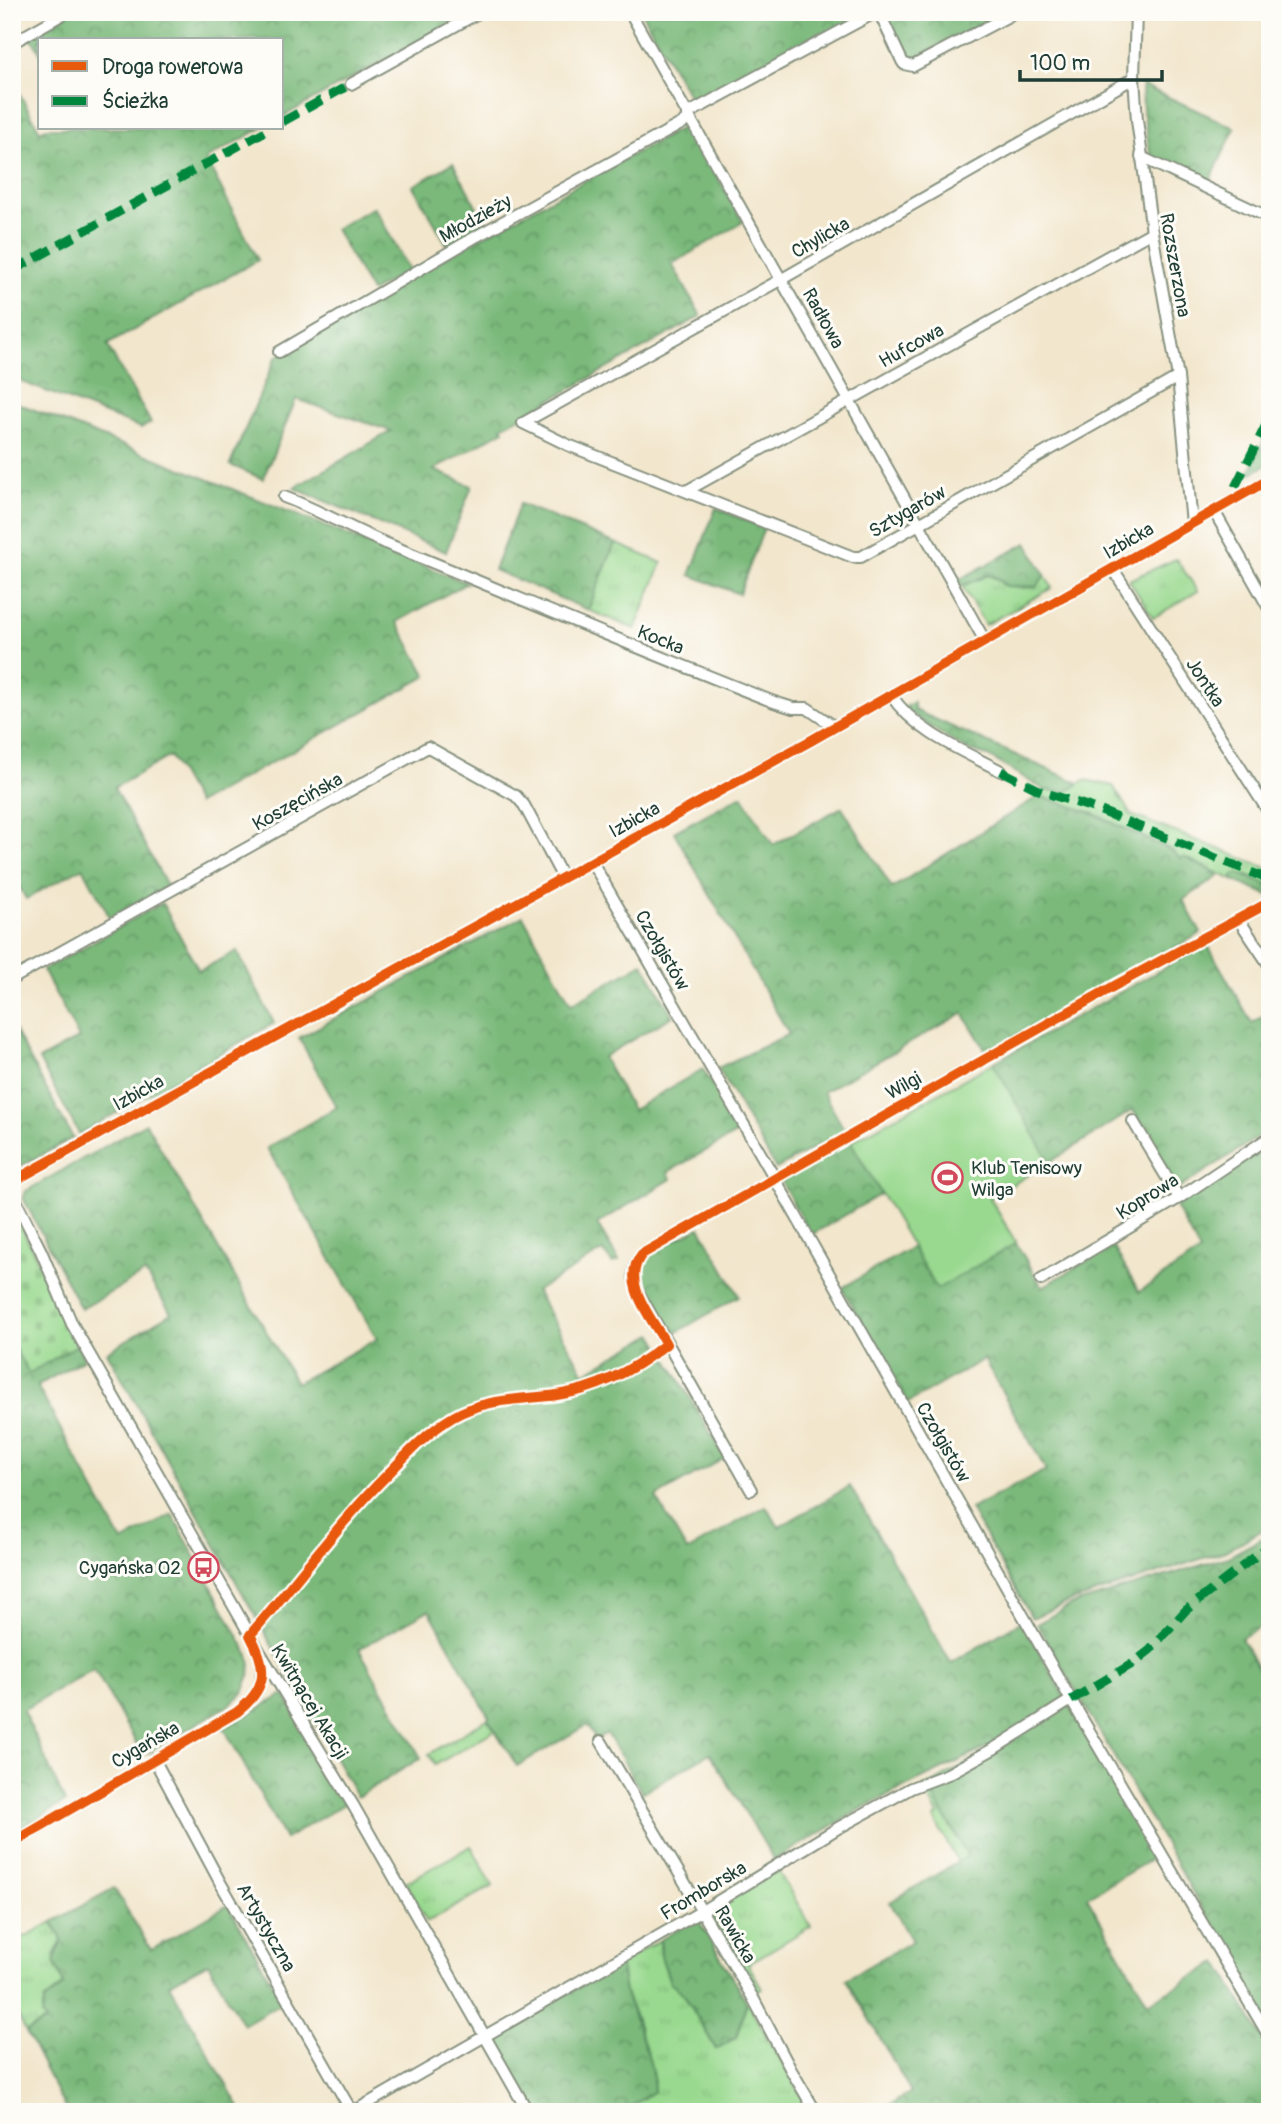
<svg xmlns="http://www.w3.org/2000/svg" width="1282" height="2124" viewBox="0 0 1282 2124" font-family="Pangolin,sans-serif">
<style>
.grass{fill:url(#grass-tufts);stroke:#5c8b62;stroke-width:2}
.forest{fill:url(#forest-crowns);stroke:#4c7b57;stroke-width:2}
.cemetery{fill:url(#cemetery-stones);stroke:#5c8b62;stroke-width:2}
.pitch{fill:#99d98f;stroke:#5c8b62;stroke-width:2}
.lines{fill:none;stroke-linecap:round;stroke-linejoin:round}
.minor-casing{stroke:#889280;stroke-width:14}
.minor{stroke:#fff;stroke-width:10}
.quiet{stroke:#00873e;stroke-width:9;stroke-dasharray:18 9;stroke-linecap:butt}
.cycleway-casing{stroke:#fdfcf7;stroke-width:15}
.cycleway{stroke:#e8590c;stroke-width:10}
.labels{text-anchor:middle;stroke-width:6;stroke-linejoin:round;paint-order:stroke}
.street-label{font-size:19px;fill:#1f3d34;stroke:#fdfcf7}
.poi-label{font-size:19px;fill:#1f3d34;stroke:#fdfcf7;text-anchor:start}
</style>
<defs>
<pattern id="grass-tufts" width="24" height="20" patternUnits="userSpaceOnUse" patternTransform="scale(1.75)"><rect width="24" height="20" fill="#99d98f"/><path d="M3 7l-1-3M5 7V3M7 7l1-3M15 17l-1-3M17 17v-4M19 17l1-3" fill="none" stroke="#83bb7c"/></pattern>
<pattern id="forest-crowns" width="20" height="18" patternUnits="userSpaceOnUse" patternTransform="scale(1.75)"><rect width="20" height="18" fill="#7ab97a"/><path d="M2 6a3 3 0 1 1 6 0M12 15a3 3 0 1 1 6 0" fill="none" stroke="#639865"/></pattern>
<pattern id="cemetery-stones" width="16" height="16" patternUnits="userSpaceOnUse" patternTransform="scale(1.75)"><rect width="16" height="16" fill="#99d98f"/><path d="M2 7V4a2 2 0 0 1 4 0v3zM10 15v-3a2 2 0 0 1 4 0v3z" fill="#83bb7c"/></pattern>
</defs>
<rect width="100%" height="100%" fill="#fdfcf7"/>
<filter id="ink" filterUnits="userSpaceOnUse"><feTurbulence type="fractalNoise" baseFrequency=".0143" numOctaves="2"/><feDisplacementMap in="SourceGraphic" scale="14" xChannelSelector="R" yChannelSelector="G"/><feConvolveMatrix kernelMatrix="1 2 1 2 8 2 1 2 1" color-interpolation-filters="sRGB"/></filter>
<filter id="wash" filterUnits="userSpaceOnUse"><feTurbulence type="fractalNoise" baseFrequency=".00686" numOctaves="4" result="noise"/><feDisplacementMap in="SourceGraphic" scale="28" xChannelSelector="R" yChannelSelector="G"/><feGaussianBlur stdDeviation="1.57" result="paint"/><feColorMatrix in="noise" values="0 0 0 0 0 0 0 0 0 0 0 0 0 0 0 0 0 1.4 0 .05"/><feComposite in="paint" operator="in"/></filter>
<g filter="url(#wash)">
<rect width="100%" height="100%" fill="#f2e6cc"/>
<g class="grass">
<path d="M615,543L662,563L635,629L588,610Z"/>
<path d="M1176,559L1198,591L1153,618L1129,580Z"/>
<path d="M988,575C995,577 998,581 1004,585C1013,590 1026,587 1036,587L1045,575L1052,588L985,625L962,586Z"/>
<path d="M1085,780L1113,786L1131,815L1270,869V886C1259,881 1244,870 1234,876L1233,880L1184,858L1181,860L1171,850L1090,812L1039,796L1045,790L1066,792Z"/>
<path d="M487,1719L495,1730L435,1765L429,1754Z"/>
<path d="M927,1786L968,1856L958,1862L934,1819L938,1815L923,1787Z"/>
<path d="M471,1846L493,1886L427,1922L405,1883Z"/>
<path d="M778,1871L811,1926L748,1964L762,1988L755,1992L710,1912Z"/>
<path d="M53,1922L62,1940L54,1955L64,1985L53,1994L46,2021L26,2032L12,2005V1943Z"/>
<path d="M660,1940L661,1956L670,1982L685,1996L716,2049L736,2037L747,2002L811,2112H623L654,2082L636,2019L625,1994L620,1963Z"/>
</g>
<g class="forest">
<path d="M71,12H470L282,117V40H40V53L30,35Z"/>
<path d="M641,12H869L730,88L727,85L699,100L690,98Z"/>
<path d="M883,12H1005L909,61Z"/>
<path d="M12,80L40,131L46,128H262L206,159L258,260L107,345L151,423L141,428L12,378Z"/>
<path d="M1142,85L1235,128L1208,185L1151,158L1143,111Z"/>
<path d="M681,128L690,129L743,222L672,264L701,316L502,427L504,430L434,470L472,486L446,552L294,488L391,431L296,399L263,479L230,465L276,357L447,256Z"/>
<path d="M453,163L487,226L449,248L413,186Z"/>
<path d="M374,207L409,270L371,292L335,229Z"/>
<path d="M12,401L467,583L397,622L427,676L197,804L170,756L114,788L167,886L110,918L83,867L26,899L12,874Z"/>
<path d="M1264,440L1270,442V463L1248,475Z"/>
<path d="M520,504L615,543L588,610L494,570Z"/>
<path d="M716,508L764,528L739,594L690,575Z"/>
<path d="M1027,543L1045,575L1036,587L1006,586L997,578L988,575L962,586L958,580Z"/>
<path d="M914,702V710L1079,783L1066,792L1045,790L988,756L970,751L935,730L904,708Z"/>
<path d="M742,795L773,845L842,807L892,888L1039,796L1089,812L1171,850L1181,859L1184,857L1218,874L1216,878L1183,900L1201,933L987,1052L963,1013L823,1092L845,1131L776,1169L718,1068L789,1034L674,832Z"/>
<path d="M1238,873L1270,886V896L1233,880V876Z"/>
<path d="M162,903L199,971L237,951L274,1023L79,1134L39,1060L79,1038L43,970Z"/>
<path d="M523,916L571,1004L643,963L673,1016L603,1057L632,1110L703,1069L739,1132L668,1172L671,1179L597,1224L619,1261L612,1263L603,1251L536,1291L584,1373L653,1334L725,1458L656,1497L687,1551L766,1506L779,1527L850,1486L951,1663L1022,1621L1067,1701L980,1751L870,1804L774,1860L710,1753L642,1793L607,1733L596,1739L587,1725L517,1766L488,1719L489,1717L429,1610L359,1649L421,1758L357,1797L107,1352L171,1313L145,1273L81,1309L23,1198L26,1191L146,1123L296,1383L377,1339L267,1148L337,1107L299,1038Z"/>
<path d="M1207,944L1252,1023L1270,1012V1129L1178,1189L1133,1110L1050,1162L993,1063Z"/>
<path d="M12,1026L73,1138L21,1166L12,1150Z"/>
<path d="M851,1142L881,1194L811,1235L781,1181Z"/>
<path d="M1270,1144V1526L1225,1551L1069,1602L1032,1618L970,1509L1046,1470L984,1359L908,1403L842,1288L912,1247L937,1289L1016,1243L1042,1287L1113,1246L1139,1292L1200,1252L1175,1206Z"/>
<path d="M700,1227L739,1296L669,1337L637,1281C638,1253 679,1239 700,1227Z"/>
<path d="M12,1344L29,1373L77,1345L84,1359L37,1386L122,1542L172,1514L247,1652L251,1663L250,1675L243,1693L231,1704L143,1755L94,1669L23,1710L65,1802L12,1833Z"/>
<path d="M1270,1534V1621L1241,1638L1264,1680L1270,1677V2025L1037,1624L1071,1605L1228,1557Z"/>
<path d="M284,1694L346,1803L285,1839L224,1728Z"/>
<path d="M1070,1705L1157,1856L1087,1897L1148,2003L1218,1962L1270,2051V2112H878L911,2092L846,1979L912,1941L890,1902L968,1856L927,1786Z"/>
<path d="M114,1888L151,1950L228,1905L283,2002L243,2025L208,1963L169,1984L242,2112H67L26,2032L46,2021L42,2016L44,2001L64,1985L54,1962L62,1940L53,1922Z"/>
<path d="M697,1918L747,2002L736,2037L716,2049L685,1996L670,1982L661,1956L660,1940Z"/>
<path d="M620,1963C623,1974 623,1986 626,1996C636,2027 654,2058 654,2091L623,2112H536L493,2037Z"/>
</g>
<path class="cemetery" d="M12,1209L40,1265L51,1297L77,1345L29,1373L12,1344Z"/>
<path class="pitch" d="M993,1063L1050,1162L990,1198L1016,1243L937,1289L851,1142Z"/>
</g>
<g filter="url(#ink)">
<g class="lines">
<defs>
<g id="minor">
<path d="M630,12L985,641"/>
<path d="M879,12L902,61L904,64L913,66L1016,12"/>
<path d="M1136,12L1134,78L1137,120L1152,232L1178,377L1192,524"/>
<path d="M12,43L67,12"/>
<path d="M1134,78L782,279L523,423L568,445L853,557H861L1178,377"/>
<path d="M351,84L480,12"/>
<path d="M687,114L876,12"/>
<path d="M1141,157L1270,218"/>
<path d="M279,352L477,236L690,119"/>
<path d="M688,490L1152,232"/>
<path d="M284,497C319,510 351,529 385,543C515,596 643,651 774,702L793,708H807L835,727"/>
<path d="M1214,511L1270,610"/>
<path d="M1113,569L1270,814"/>
<path d="M891,695C915,732 963,751 1001,771"/>
<path d="M592,862L774,1177L1071,1700L1270,2038"/>
<path d="M1239,920L1270,966"/>
<path d="M12,979L428,747L516,796L524,805L563,878"/>
<path d="M1133,1121L1179,1198"/>
<path d="M12,1182L812,740L1270,479"/>
<path d="M12,1193L41,1251L72,1324L261,1654L353,1805L528,2112"/>
<path d="M1041,1280L1179,1198L1270,1137"/>
<path d="M751,1490L637,1290C631,1277 633,1265 642,1254L1116,985L1270,902"/>
<path d="M601,1741L753,1998L791,2070L816,2112"/>
<path d="M154,1759L221,1884L352,2112"/>
<path d="M12,1843L237,1712C259,1695 264,1684 261,1657"/>
<path d="M353,2112L702,1911L838,1828L911,1788L948,1774L995,1748L1071,1700"/>
</g>
</defs>
<use href="#minor" class="minor-casing"/>
<use href="#minor" class="minor"/>
<g class="quiet">
<path d="M282,122L351,84"/>
<path d="M12,271L271,128"/>
<path d="M1235,487L1270,417"/>
<path d="M1001,771L1043,792L1096,809L1270,880"/>
<path d="M1071,1700L1132,1664L1150,1650L1186,1610L1270,1545"/>
</g>
<defs>
<g id="cycleway">
<path d="M12,1182L812,740L1270,479"/>
<path d="M12,1843L237,1712C268,1688 268,1668 250,1635C297,1581 339,1523 389,1473C409,1452 429,1431 453,1417C486,1398 521,1400 557,1395C597,1389 635,1369 666,1344C652,1318 619,1282 642,1254L1116,985L1270,902"/>
</g>
</defs>
<use href="#cycleway" class="cycleway-casing"/>
<use href="#cycleway" class="cycleway"/>
</g>
</g>
<defs>
<symbol id="stadium-ring" viewBox="-11 -11 22 22"><circle r="9.5" fill="#fdfcf7" stroke="#d1495b" stroke-width="1.5"/><path d="M0-5a6.5 5 0 1 0 0 10a6.5 5 0 1 0 0-10ZM-3.5-1.8h7v3.6h-7Z" fill="#d1495b"/></symbol>
<symbol id="bus-ring" viewBox="-11 -11 22 22"><circle r="9.5" fill="#fdfcf7" stroke="#d1495b" stroke-width="1.5"/><path d="M-5-6H5V4H4V6H2V4H-2V6H-4V4H-5ZM-3.5-4V0h7V-4ZM-3.5 1.2v1.5H-2V1.2ZM2 1.2v1.5H3.5V1.2Z" fill="#d1495b"/></symbol>
</defs>
<g fill-rule="evenodd">
<use href="#stadium-ring" x="930" y="1160" width="35" height="35"/>
<use href="#bus-ring" x="186" y="1550" width="35" height="35"/>
</g>
<g class="labels">
<g class="street-label">
<text transform="translate(475 218) rotate(-29)" y="7">Młodzieży</text>
<text transform="translate(820 237) rotate(-30)" y="7">Chylicka</text>
<text transform="translate(1176 265) rotate(80)" y="7">Rozszerzona</text>
<text transform="translate(824 318) rotate(61)" y="7">Radłowa</text>
<text transform="translate(911 345) rotate(-29)" y="7">Hufcowa</text>
<text transform="translate(907 511) rotate(-30)" y="7">Sztygarów</text>
<text transform="translate(1128 540) rotate(-30)" y="7">Izbicka</text>
<text transform="translate(661 639) rotate(22)" y="7">Kocka</text>
<text transform="translate(1206 682) rotate(57)" y="7">Jontka</text>
<text transform="translate(297 801) rotate(-29)" y="7">Koszęcińska</text>
<text transform="translate(634 819) rotate(-29)" y="7">Izbicka</text>
<text transform="translate(663 950) rotate(60)" y="7">Czołgistów</text>
<text transform="translate(903 1085) rotate(-29)" y="7">Wilgi</text>
<text transform="translate(138 1092) rotate(-29)" y="7">Izbicka</text>
<text transform="translate(1147 1196) rotate(-32)" y="7">Koprowa</text>
<text transform="translate(944 1442) rotate(60)" y="7">Czołgistów</text>
<text transform="translate(310 1701) rotate(59)" y="7">Kwitnącej Akacji</text>
<text transform="translate(145 1744) rotate(-30)" y="7">Cygańska</text>
<text transform="translate(703 1890) rotate(-31)" y="7">Fromborska</text>
<text transform="translate(267 1927) rotate(60)" y="7">Artystyczna</text>
<text transform="translate(736 1934) rotate(60)" y="7">Rawicka</text>
</g>
<g class="poi-label">
<text x="971" y="1174">Klub Tenisowy<tspan x="971" dy="22">Wilga</tspan></text>
<text x="181" y="1574" text-anchor="end">Cygańska 02</text>
</g>
</g>
<rect width="1282" height="2124" fill="none" stroke="#fdfcf7" stroke-width="42"/>
<rect x="38" y="38" width="245" height="91" fill="#fdfcf7" stroke="#a4b0a9" stroke-width="2"/>
<rect x="52" y="61" width="35" height="10" fill="#e8590c" stroke="#a4b0a9" stroke-width="2"/>
<text x="102" y="74" font-size="21" fill="#1f3d34">Droga rowerowa</text>
<rect x="52" y="96" width="35" height="10" fill="#00873e" stroke="#a4b0a9" stroke-width="2"/>
<text x="102" y="108" font-size="21" fill="#1f3d34">Ścieżka</text>
<path d="M1020 70v10h142v-10" fill="none" stroke="#1f3d34" stroke-width="3.5"/>
<text x="1030" y="70" font-size="21" fill="#1f3d34" stroke="#fdfcf7" stroke-width="5" paint-order="stroke">100 m</text>
</svg>
